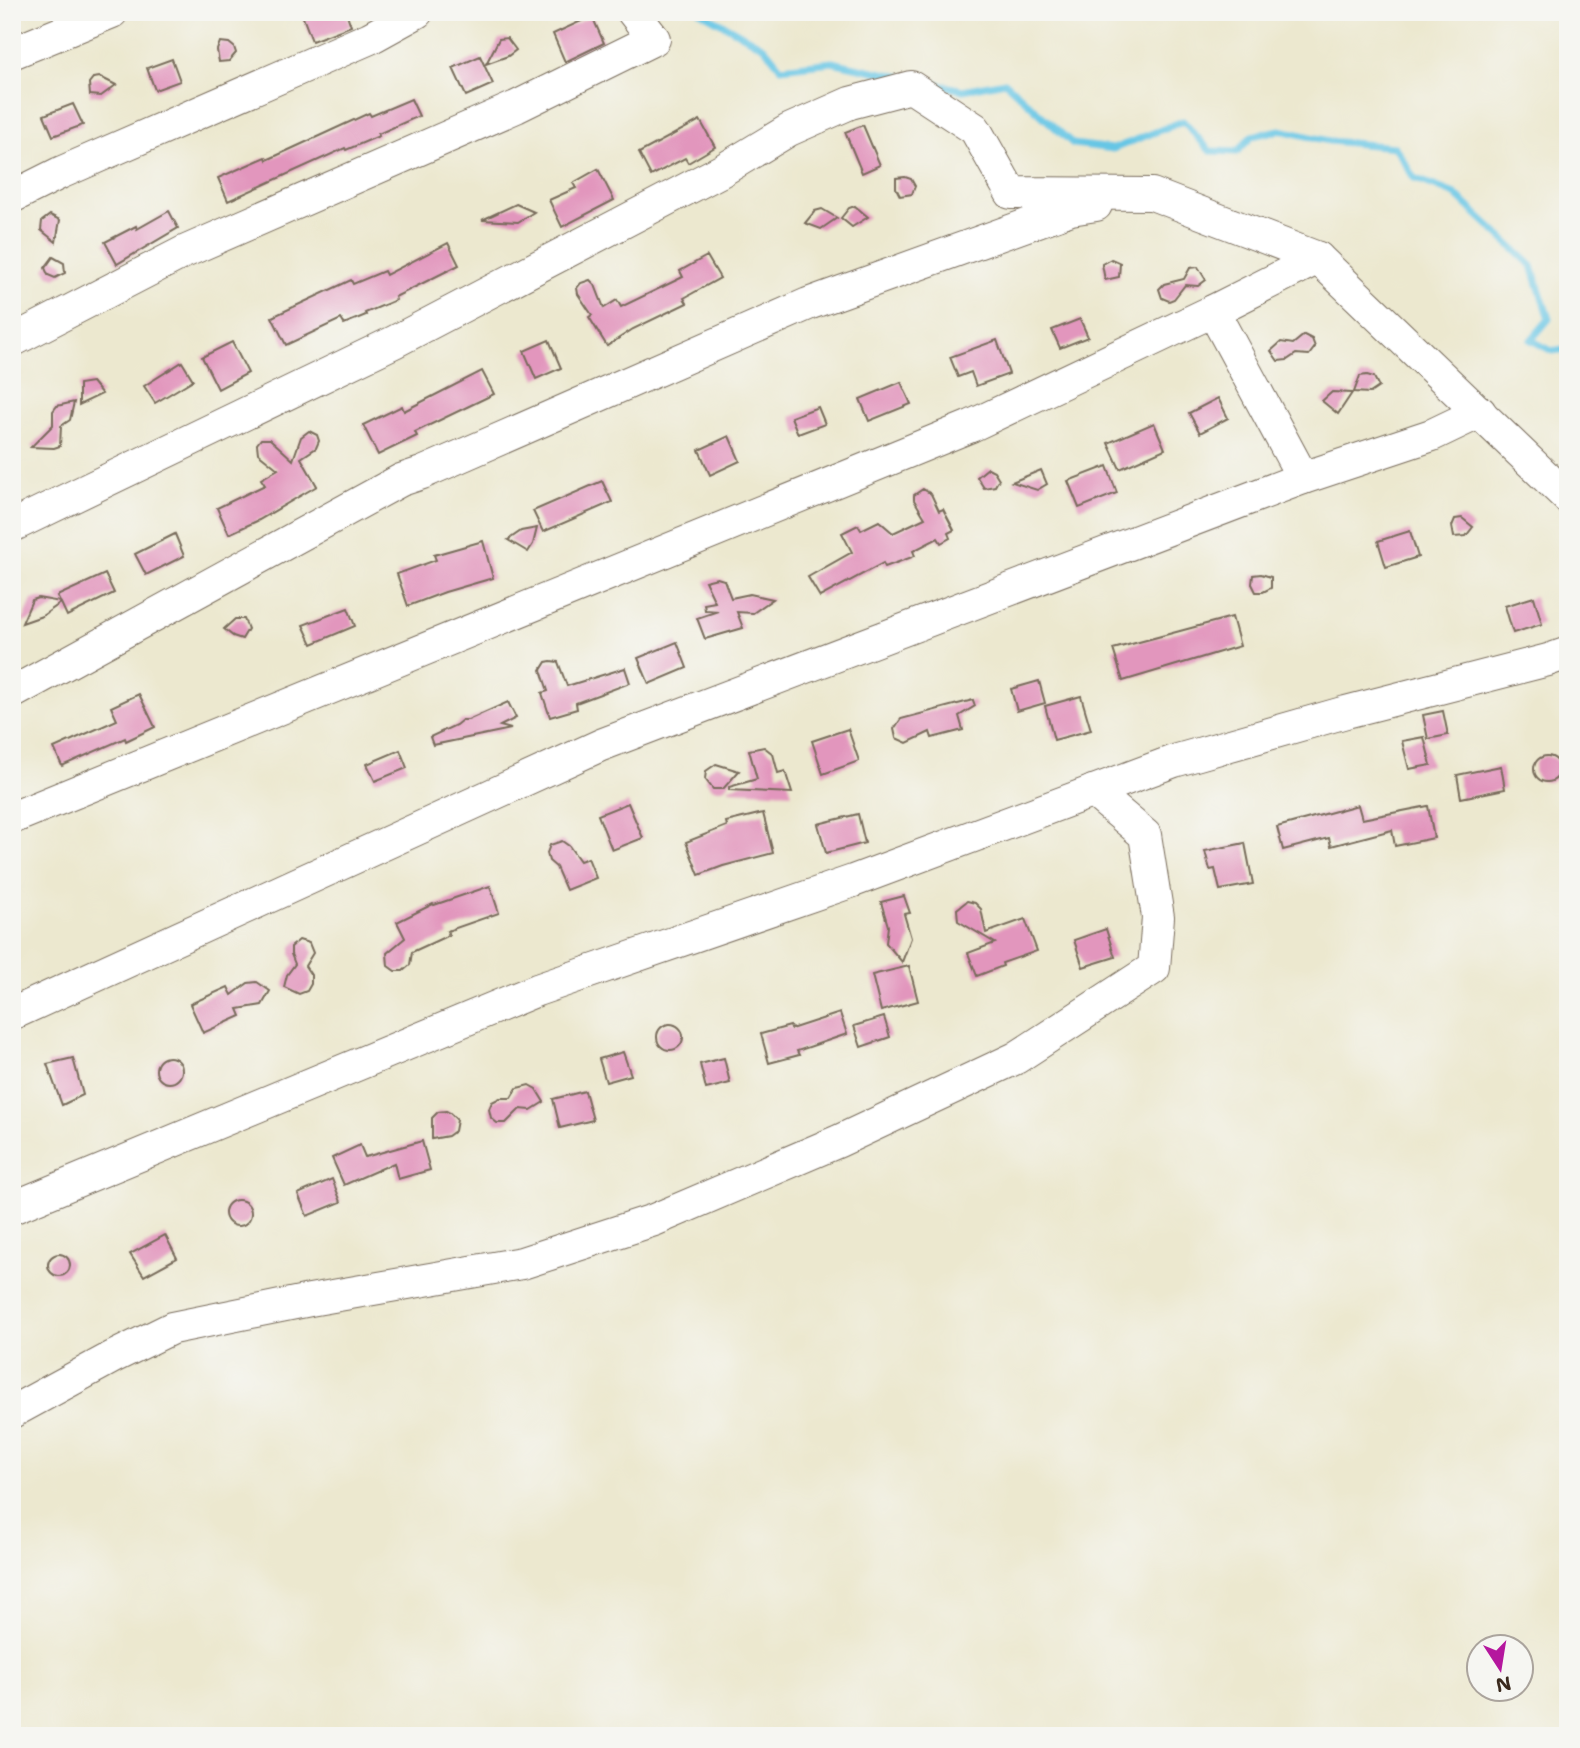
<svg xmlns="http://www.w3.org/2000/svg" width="1580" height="1748" viewBox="0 0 1580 1748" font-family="'Shantell Sans',sans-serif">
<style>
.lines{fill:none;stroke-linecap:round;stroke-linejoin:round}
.stream{stroke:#66c6e5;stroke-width:7}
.building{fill:#e296bd}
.minor-casing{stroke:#796c5c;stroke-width:34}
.minor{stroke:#fff;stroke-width:32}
</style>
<rect width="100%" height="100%" fill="#f6f6f2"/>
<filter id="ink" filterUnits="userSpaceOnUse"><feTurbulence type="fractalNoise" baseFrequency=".0143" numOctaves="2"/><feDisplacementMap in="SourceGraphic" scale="14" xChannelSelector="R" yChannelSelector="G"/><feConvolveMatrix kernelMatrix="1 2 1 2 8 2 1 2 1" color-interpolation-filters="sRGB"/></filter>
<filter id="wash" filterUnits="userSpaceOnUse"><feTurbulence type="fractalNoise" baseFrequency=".00686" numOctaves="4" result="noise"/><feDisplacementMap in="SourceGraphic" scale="28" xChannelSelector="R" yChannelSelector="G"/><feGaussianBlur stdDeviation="1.57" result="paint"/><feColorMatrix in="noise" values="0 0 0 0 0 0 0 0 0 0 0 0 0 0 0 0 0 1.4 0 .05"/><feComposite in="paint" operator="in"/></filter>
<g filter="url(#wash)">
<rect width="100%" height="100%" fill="#ece8cf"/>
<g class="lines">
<g class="stream">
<path d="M701,12L764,47L781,68L832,62L901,77"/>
<path d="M927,82L963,90L1005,82L1073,144L1113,149L1183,121L1210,151L1237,152L1252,136L1280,130L1329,141L1395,147L1414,178L1455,194L1532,266L1549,319L1531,340L1552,351L1568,349"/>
</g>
</g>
<g id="blocks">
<g class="building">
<path d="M301,12H346L351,26L312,41Z"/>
<path d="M592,16L604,43L565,62L553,34Z"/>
<path d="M507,38L516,50L508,56L486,64L499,39Z"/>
<path d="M220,42L229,43L234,47L236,53L229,61L219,62L217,50Z"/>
<path d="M480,56L493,84L466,96L453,68Z"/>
<path d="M172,59L180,81L155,90L147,68Z"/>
<path d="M100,77L116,85L101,96L90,95L89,83L93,78Z"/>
<path d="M411,99L419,116L378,134L379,136L346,150L345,148L228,201L218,178L266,157L267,160L369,113L371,116Z"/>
<path d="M73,104L83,125L53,136L44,115Z"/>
<path d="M700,120L715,147L688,163L685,158L651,176L639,153Z"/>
<path d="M863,125L880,165L862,173L845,132Z"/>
<path d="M598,169L614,200L562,227L549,200L576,188L573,183Z"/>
<path d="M905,177L911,179L915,186L912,194L900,196L896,188V178Z"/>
<path d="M516,204L534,212L518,222L482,220Z"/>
<path d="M855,206L868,217L852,227L841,218L849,208Z"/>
<path d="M822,209L837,218L821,229L805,223L815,211Z"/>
<path d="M169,211L178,228L117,264L105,242L136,226L137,229Z"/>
<path d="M50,215L60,220L56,242L41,230L42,221Z"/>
<path d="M448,243L459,265L395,297L396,300L365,313L366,315L344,324L341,319L286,345L272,317L351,280L353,284L384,271L386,275Z"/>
<path d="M707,256L720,278L684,298L687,303L633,329L607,346L589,317L592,315L578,294L577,288L581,283L590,280L595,285L604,308L617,300L621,307L683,277L680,271Z"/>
<path d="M53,257L64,263L65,273L55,278L48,275L45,268Z"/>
<path d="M1111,259L1120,263L1119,277L1105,280L1102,264Z"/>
<path d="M1198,267L1206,280L1198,286L1185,285L1174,299L1169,301L1162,298L1159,289L1164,284L1184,279L1190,268Z"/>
<path d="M1080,319L1088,337L1060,348L1052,330Z"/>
<path d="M1304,335L1312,339L1315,347L1309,355L1296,354L1287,360L1278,361L1271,351L1281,342L1293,344Z"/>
<path d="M549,340L561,368L536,379L524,351Z"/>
<path d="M997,340L1009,374L976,386L971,372L958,377L950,357Z"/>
<path d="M232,342L248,373L218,389L202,357Z"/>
<path d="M182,362L193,380L155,403L144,386Z"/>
<path d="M482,371L494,394L415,432L417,436L378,455L363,425L402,406L404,411Z"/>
<path d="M1367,375L1374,377L1379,387L1370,393L1354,392L1360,376Z"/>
<path d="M92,382L102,394L79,405V384Z"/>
<path d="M901,382L911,404L869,421L860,399Z"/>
<path d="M1332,392L1352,393L1338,414L1322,401Z"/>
<path d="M1218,398L1228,418L1200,433L1189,413Z"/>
<path d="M74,402L70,420L61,426L60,446L54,448L31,447L53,425V411L57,406Z"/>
<path d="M818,407L825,424L798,434L791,417Z"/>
<path d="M1154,423L1165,449L1120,469L1108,443Z"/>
<path d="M309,431L317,435L319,441L316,448L301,458L317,486L259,520L229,534L217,508L265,485L261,479L278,469L258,453L257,444L261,439H270L293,460L301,437Z"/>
<path d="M729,436L740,461L710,475L699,450Z"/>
<path d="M1107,466L1117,493L1079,508L1068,481Z"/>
<path d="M988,468L994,471L999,479L995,486L984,488L977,477Z"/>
<path d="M1041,470L1047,484L1037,490L1012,482Z"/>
<path d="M602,481L612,502L543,532L533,511Z"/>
<path d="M923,489L931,494L939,511L943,509L954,530L948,533L950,538L941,543L938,538L913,551L915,556L885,567L883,563L820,597L808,577L852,552L842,533L858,525L861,530L879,521L893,533L925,518L914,500V495Z"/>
<path d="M1462,518L1473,527L1466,536L1454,537L1452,526L1455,519Z"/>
<path d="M537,528L533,544L528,552L508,540L521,531Z"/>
<path d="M1410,531L1418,557L1386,567L1378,541Z"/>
<path d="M175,534L184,556L146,575L135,554Z"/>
<path d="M483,541L493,578L445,592L408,606L397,574L436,560L434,555Z"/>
<path d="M105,574L114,593L67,616L61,603L42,616L22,623L32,600L38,598L60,602L57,596Z"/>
<path d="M1261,574L1271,577V588L1263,592H1256L1252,584L1253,575Z"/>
<path d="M717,578L724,580L731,598L750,594L773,599L753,613L737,612L743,628L705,639L697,618L718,611L705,610L704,604L715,602L705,581Z"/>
<path d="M1534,597L1542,624L1513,633L1505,606Z"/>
<path d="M348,608L355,626L312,644L303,625Z"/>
<path d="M1232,617L1240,646L1123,681L1113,649Z"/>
<path d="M235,619H244L248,629L242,639L233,636L224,629Z"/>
<path d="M677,642L687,668L649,684L638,658Z"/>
<path d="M551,661L558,662L567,686L625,668L630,683L576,703L577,709L550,717L542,693L548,691L541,670L546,662Z"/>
<path d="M1039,681L1045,703L1017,711L1011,689Z"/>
<path d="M139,694L155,727L126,741L125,738L62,766L54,748L117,720L111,707Z"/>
<path d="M1081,696L1091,730L1054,740L1045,706Z"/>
<path d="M973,700L975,706L959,716L963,730L932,738L930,732L907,743L896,738L894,729L901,719Z"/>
<path d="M508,702L516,718L500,726L511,729L433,745L430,737L456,725L462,720H468Z"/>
<path d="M1443,711L1448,735L1428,739L1423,715Z"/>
<path d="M848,729L859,761L823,774L812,741Z"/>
<path d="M1424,737L1431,765L1409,769L1402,741Z"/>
<path d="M764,747L773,754L778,773L785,771L792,793L729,790V787L757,779L749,750Z"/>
<path d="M400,750L407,768L375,781L367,764Z"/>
<circle cx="1547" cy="769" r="13"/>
<path d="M716,764L739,771L723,789H713L705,779L706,771Z"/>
<path d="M1501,766L1505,789L1461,798L1457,775Z"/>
<path d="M628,803L643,838L612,850L598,815Z"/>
<path d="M1358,805L1362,819L1428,806L1434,838L1395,846L1392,830L1331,846L1329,838L1283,850L1277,827Z"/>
<path d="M763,813L773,853L723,866L699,875L686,842L727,826L726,822Z"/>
<path d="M858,814L865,843L826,853L818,824Z"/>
<path d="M562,841L569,846L580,861L588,858L596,878L566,890L556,867L549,861L547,853L550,845Z"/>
<path d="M1245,843L1253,884L1220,890L1215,869L1210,870L1205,851Z"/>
<path d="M490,886L499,913L447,931L449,935L412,952L410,965L403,971H395L388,966L387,953L405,938L397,922L433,904L434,905Z"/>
<path d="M904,896L910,913L904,914L911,938L902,962L886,943L888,926L881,902Z"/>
<path d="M967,901L975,903L981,909L986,933L1025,919L1037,951L1002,963L1003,966L977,976L968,953L995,943L958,921L957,909Z"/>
<path d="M1106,929L1115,957L1083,967L1074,940Z"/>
<path d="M299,940L309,943L313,953L305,966L311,975V984L307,991L299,994L284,987L287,975L295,964L291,954V947Z"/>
<path d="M909,966L918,1001L881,1011L872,975Z"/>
<path d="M257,982L270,991L262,1005L238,1009L241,1016L203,1033L190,1004L228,987L232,995L248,983Z"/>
<path d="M840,1013L847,1034L797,1051L799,1055L769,1063L761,1034L790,1026L791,1029Z"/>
<path d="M884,1017L890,1037L861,1047L854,1026Z"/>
<circle cx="670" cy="1037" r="13"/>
<path d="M623,1052L631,1075L606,1082L599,1059Z"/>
<circle cx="169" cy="1070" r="13"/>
<path d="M73,1058L83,1095L62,1105L47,1064Z"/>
<path d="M724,1058L730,1083L706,1089L700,1064Z"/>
<path d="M529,1085L536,1089L544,1102L531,1110L520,1109L506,1123H497L491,1118L489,1109L492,1102L500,1098H511L517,1088Z"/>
<path d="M585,1091L593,1120L560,1128L553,1099Z"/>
<path d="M446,1111L450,1113L457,1120L455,1131L448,1136L432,1139V1118L438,1112Z"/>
<path d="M422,1141L430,1170L398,1179L394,1163L344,1185L332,1158L360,1145L365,1157Z"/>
<path d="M332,1179L341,1202L307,1216L298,1194Z"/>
<circle cx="238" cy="1213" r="13"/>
<path d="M165,1235L177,1258L144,1276L130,1254Z"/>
<circle cx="59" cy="1265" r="11"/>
</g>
</g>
</g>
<g filter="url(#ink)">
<use href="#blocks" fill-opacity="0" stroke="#796c5c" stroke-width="2"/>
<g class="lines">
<defs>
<g id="minor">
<path d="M12,53L112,12"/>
<path d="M12,197L60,173L370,38L417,12"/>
<path d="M1213,311L1303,478"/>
<path d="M12,341L184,252L516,107L654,39L633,12"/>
<path d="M12,526L394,342L721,171L789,130L850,103L911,87L975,129L1011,193L1152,194L1318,258L1568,498"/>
<path d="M12,693L401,480L422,473L808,304L1071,209L1096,205"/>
<path d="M12,818L971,426L1213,311L1318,258"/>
<path d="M12,1014L601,745L1303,478L1432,435L1480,412"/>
<path d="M12,1208L537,990L853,881L1174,761L1346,712L1548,660L1568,653"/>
<path d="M12,1412L113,1357L172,1328L310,1300L522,1263L654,1220L839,1141L1016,1058L1154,968L1158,917L1145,835L1093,791"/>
</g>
</defs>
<use href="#minor" class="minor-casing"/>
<use href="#minor" class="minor"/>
</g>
</g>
<rect width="1580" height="1748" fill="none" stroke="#f6f6f2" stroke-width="42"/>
<g transform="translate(1500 1668) rotate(168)"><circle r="33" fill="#f6f6f2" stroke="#aba49d" stroke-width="2"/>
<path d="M0-5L12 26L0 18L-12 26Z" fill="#b5179e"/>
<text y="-10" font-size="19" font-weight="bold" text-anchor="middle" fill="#3b2a1e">N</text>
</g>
</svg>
